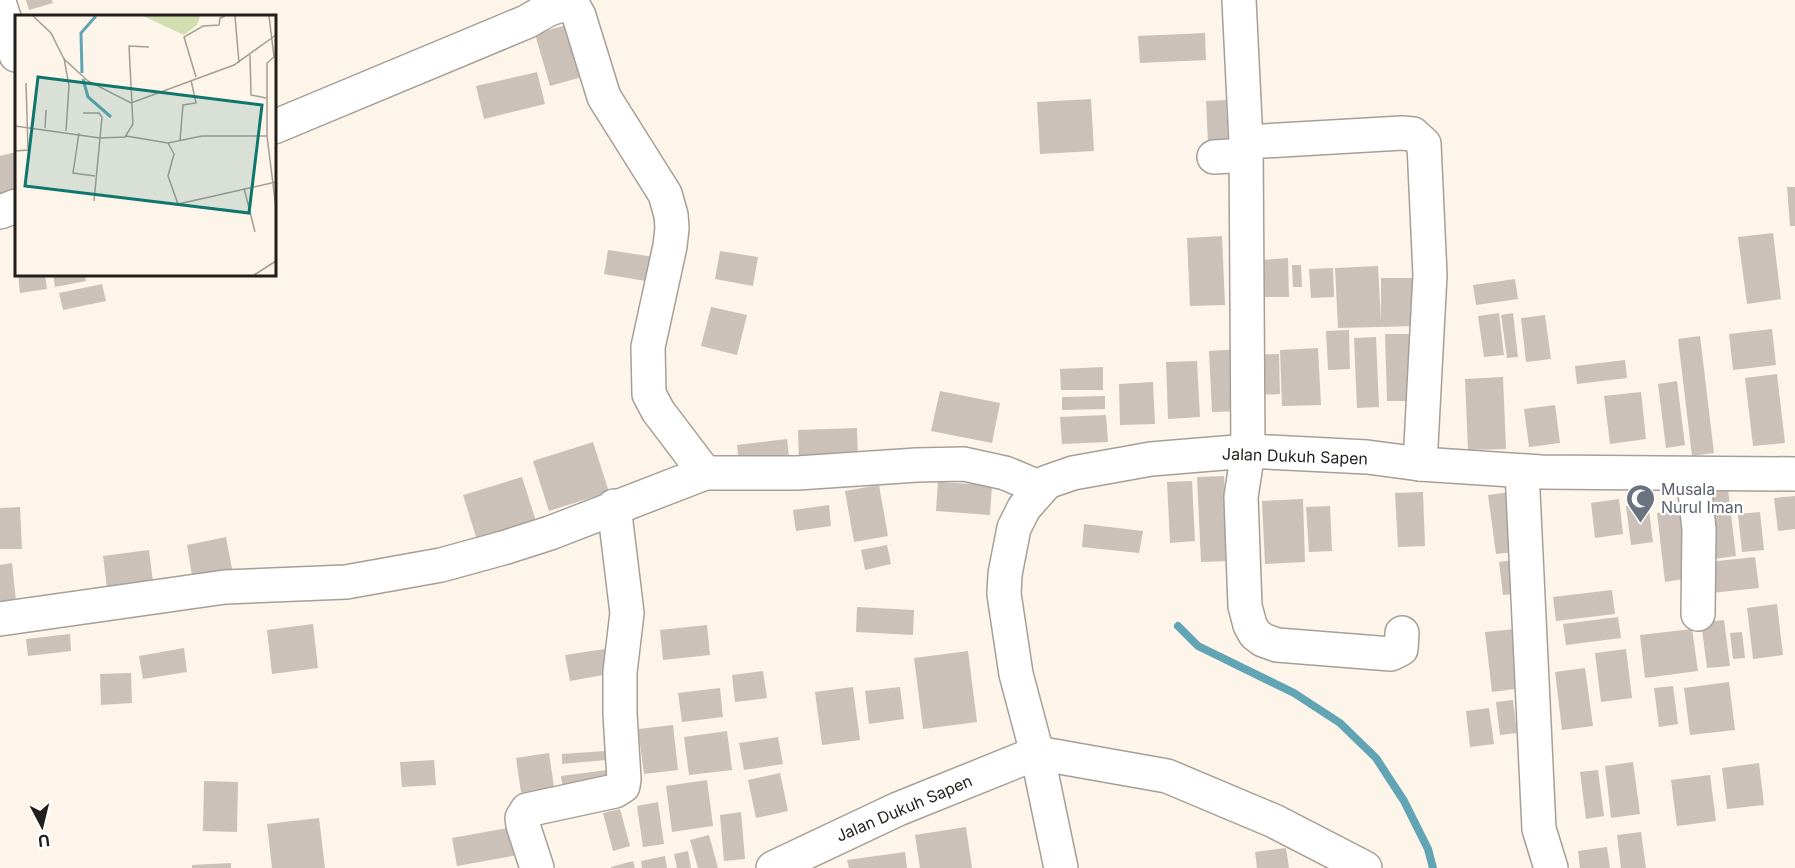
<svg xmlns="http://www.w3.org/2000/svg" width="1795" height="868" viewBox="0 0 1795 868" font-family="Inter,sans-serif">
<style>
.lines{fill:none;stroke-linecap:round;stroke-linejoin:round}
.stream{stroke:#61a5b5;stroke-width:8}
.building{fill:#cbc1b9}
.minor-casing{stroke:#a79f97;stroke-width:36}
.minor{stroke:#fff;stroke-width:33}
.labels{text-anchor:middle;stroke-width:4.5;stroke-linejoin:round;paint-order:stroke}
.street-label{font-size:16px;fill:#211e1b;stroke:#fff}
.worship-label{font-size:16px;fill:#5b616d;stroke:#fff;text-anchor:start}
.inset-river{fill:none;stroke:#61a5b5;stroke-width:3}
.inset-road{fill:none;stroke:#a59e97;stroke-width:1.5}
.view{fill:#0f766e;fill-opacity:0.15;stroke:#0f766e;stroke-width:3}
.inset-edge{fill:none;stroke:#211e1b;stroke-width:3}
</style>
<rect width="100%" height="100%" fill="#fdf4ea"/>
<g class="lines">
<path class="stream" d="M1178,626L1198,646L1294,693L1340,723L1376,758L1404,801L1428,849L1433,868"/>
</g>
<g class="building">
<path d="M26,0H52L53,3L29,10Z"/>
<path d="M573,23L589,75L550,86L535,34Z"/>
<path d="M1205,33L1206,60L1140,63L1138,36Z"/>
<path d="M537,72L545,104L484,119L476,86Z"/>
<path d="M1091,99L1094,151L1040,154L1037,102Z"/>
<path d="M1226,100L1228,142L1208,143L1206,101Z"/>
<path d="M16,152V195L0,199V156Z"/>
<path d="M1787,187H1795V226H1790Z"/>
<path d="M1773,233L1781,299L1747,304L1738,237Z"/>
<path d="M1222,236L1225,305L1190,306L1187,238Z"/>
<path d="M608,250L661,258L657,283L604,274Z"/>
<path d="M720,251L758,257L753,286L715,279Z"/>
<path d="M1288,258L1289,297H1263L1261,260Z"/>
<path d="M1292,265H1301L1302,287H1293Z"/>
<path d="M1378,266L1381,322V278H1418V326L1338,328L1335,268Z"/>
<path d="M1333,268L1334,297L1311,298L1309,269Z"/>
<path d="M18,274H45L47,289L20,293Z"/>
<path d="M53,274H85L86,281L55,287Z"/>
<path d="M1515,279L1518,299L1476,305L1473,285Z"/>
<path d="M102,284L106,301L63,310L59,293Z"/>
<path d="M711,307L747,315L737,355L701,346Z"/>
<path d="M1499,313L1504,355L1484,357L1478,316Z"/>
<path d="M1513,313L1518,357L1507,358L1501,315Z"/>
<path d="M1545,315L1551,359L1526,362L1521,318Z"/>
<path d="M1772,329L1776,365L1733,370L1729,334Z"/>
<path d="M1349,330L1350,369L1328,370L1326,331Z"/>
<path d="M1385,334H1412L1414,401H1387Z"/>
<path d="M1700,336L1714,453L1692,456L1678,339Z"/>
<path d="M1376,337L1379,407L1357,408L1354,338Z"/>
<path d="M1318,348L1321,405L1282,406L1280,350Z"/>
<path d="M1242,349L1245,411L1212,412L1209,351Z"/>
<path d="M1279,354L1280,394L1254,395L1252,355Z"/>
<path d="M1625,360L1627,378L1577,384L1575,366Z"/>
<path d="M1197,361L1200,417L1168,419L1166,362Z"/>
<path d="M1103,367V390H1061L1060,369Z"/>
<path d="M1777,374L1785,443L1753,446L1745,378Z"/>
<path d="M1503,377L1506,449L1468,450L1465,379Z"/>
<path d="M1677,381L1685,445L1666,448L1658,384Z"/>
<path d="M1153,382L1155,424L1120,425L1119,384Z"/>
<path d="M940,391L1000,403L992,443L931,431Z"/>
<path d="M1641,392L1646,439L1610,444L1604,396Z"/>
<path d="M1105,396V409L1062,410V397Z"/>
<path d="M1555,405L1560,443L1529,447L1524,409Z"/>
<path d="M1106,415L1108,442L1062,444L1060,417Z"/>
<path d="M857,428L858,462L799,463L798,430Z"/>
<path d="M787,439L789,457L739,463L737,445Z"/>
<path d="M593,442L609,492L549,511L533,461Z"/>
<path d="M1224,476L1228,561L1201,562L1197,477Z"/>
<path d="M522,477L536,521L477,540L463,495Z"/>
<path d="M1192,481L1195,541L1170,543L1167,482Z"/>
<path d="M938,482L992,485L990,515L936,511Z"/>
<path d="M879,485L888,536L854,542L845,491Z"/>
<path d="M1728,489L1736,556L1714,559L1705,492Z"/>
<path d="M1517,491L1524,551L1496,554L1488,495Z"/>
<path d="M1423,492L1425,546L1398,547L1395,493Z"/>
<path d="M1795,496V529L1778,531L1774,498Z"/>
<path d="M1303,499L1305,562L1265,564L1262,501Z"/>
<path d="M1619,499L1623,534L1595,538L1591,503Z"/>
<path d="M1648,503L1653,542L1631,545L1626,506Z"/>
<path d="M829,505L831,526L796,531L793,510Z"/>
<path d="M1330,506L1332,551L1309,552L1306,507Z"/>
<path d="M20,507L22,549H0V508Z"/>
<path d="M1683,510L1691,578L1665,582L1657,513Z"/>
<path d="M1760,512L1764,550L1742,552L1738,514Z"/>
<path d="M1084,524L1143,531L1139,553L1082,547Z"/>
<path d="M226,537L233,574L193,582L187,545Z"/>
<path d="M887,545L891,564L865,570L861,550Z"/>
<path d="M149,550L154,590L108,596L103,556Z"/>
<path d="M1755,557L1759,588L1712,593L1708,562Z"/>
<path d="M1520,559L1525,593L1503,595L1499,562Z"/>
<path d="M12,563L17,611L0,613V565Z"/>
<path d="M1612,590L1615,614L1556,621L1553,597Z"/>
<path d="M1777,604L1783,655L1753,659L1747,608Z"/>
<path d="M857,607L914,610L913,635L856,632Z"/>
<path d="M1618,617L1621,638L1566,645L1563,624Z"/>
<path d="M1724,620L1730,666L1707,668L1701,622Z"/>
<path d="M313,624L318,668L272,674L267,630Z"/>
<path d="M707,625L710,655L663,660L660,630Z"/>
<path d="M1515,629L1522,688L1492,692L1485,632Z"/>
<path d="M1692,629L1698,671L1645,678L1640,635Z"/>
<path d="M1742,632L1745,658L1733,659L1730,633Z"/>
<path d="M70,634L71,651L28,656L26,639Z"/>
<path d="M184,648L187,672L143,679L139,656Z"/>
<path d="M605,649L609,674L570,681L565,655Z"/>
<path d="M1626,649L1632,698L1601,702L1595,653Z"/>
<path d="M968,651L977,722L923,729L914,658Z"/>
<path d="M1585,668L1593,726L1562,730L1555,672Z"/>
<path d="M763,671L767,698L735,702L732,675Z"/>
<path d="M131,673L132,703L101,705L100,674Z"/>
<path d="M1729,682L1735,730L1690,735L1684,688Z"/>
<path d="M1673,686L1678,724L1659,727L1654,688Z"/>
<path d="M853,687L860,740L822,745L815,692Z"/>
<path d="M900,687L904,719L869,724L865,691Z"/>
<path d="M720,688L723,717L682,722L678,693Z"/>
<path d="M1513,700L1517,733L1500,735L1496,702Z"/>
<path d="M1489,708L1494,744L1470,747L1466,711Z"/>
<path d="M673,725L678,770L644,774L638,729Z"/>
<path d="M727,731L732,770L689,775L684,737Z"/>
<path d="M778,737L783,764L744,770L739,743Z"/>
<path d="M605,751L606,760L562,764V754Z"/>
<path d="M549,753L555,794L522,799L516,758Z"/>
<path d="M434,760L436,785L402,787L400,762Z"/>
<path d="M1633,762L1640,814L1611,818L1605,766Z"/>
<path d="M1759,763L1764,805L1727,809L1722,768Z"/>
<path d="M607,770L609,785L563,791L561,776Z"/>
<path d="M1598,770L1604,816L1586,819L1580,772Z"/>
<path d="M780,773L788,811L756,818L748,780Z"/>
<path d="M1710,775L1716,821L1677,826L1671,780Z"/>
<path d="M707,780L713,826L672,832L666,786Z"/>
<path d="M204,781L238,782L237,832L203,831Z"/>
<path d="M658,802L664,844L643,847L637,806Z"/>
<path d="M620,809L630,846L613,851L603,813Z"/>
<path d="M741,812L745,859L724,861L720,815Z"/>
<path d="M319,818L325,868H272L267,824Z"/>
<path d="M513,827L518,855L457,866L452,838Z"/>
<path d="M966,827L972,868H920L915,835Z"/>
<path d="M1641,832L1646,868H1621L1617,835Z"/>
<path d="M709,835L718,868H698L690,840Z"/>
<path d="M1607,847L1610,868H1580L1578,851Z"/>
<path d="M1286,848L1289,868H1257L1255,852Z"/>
<path d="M688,851L691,868H677L674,854Z"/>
<path d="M905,852L907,868H849L847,860Z"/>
<path d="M665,856L667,868H642L641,861Z"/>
<path d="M633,861L635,868H611V867Z"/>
<path d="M231,863V868H192V865Z"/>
</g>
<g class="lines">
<defs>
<g id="minor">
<path d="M1239,0L1246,142L1248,451L1241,497L1245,606L1250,625L1255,634L1263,640L1277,645L1391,654L1401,649L1402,633"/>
<path d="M0,5L16,55"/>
<path d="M274,127L526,22C539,15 559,0 574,7L579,16L604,97L665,194L671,215L672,228L670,246L648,347L649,394L658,411L705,473"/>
<path d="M1246,142L1402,133L1413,134L1424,144L1430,275L1420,464"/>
<path d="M1214,157L1246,155"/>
<path d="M0,212L16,206"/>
<path d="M1522,471L1539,829L1551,868"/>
<path d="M1693,474L1699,529L1698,614"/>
<path d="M0,619L225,587L346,582L441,565L503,548L550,533L705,473H797L917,465L964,464L1005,473L1041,488"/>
<path d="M537,868L523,825L522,818L527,810L615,791L623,786L624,779L620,714V672L627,613L614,506"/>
<path d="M773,868L898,809L1037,753L1167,776L1274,821L1365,868"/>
<path d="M1061,868L1037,753L1016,674L1004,594L1005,574L1014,528L1024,508L1047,482L1073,473L1151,459L1248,451L1367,457L1420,464L1541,472L1795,474"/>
</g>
</defs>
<use href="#minor" class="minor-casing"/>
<use href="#minor" class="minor"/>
</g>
<defs>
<symbol id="mosque-pin" viewBox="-11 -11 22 30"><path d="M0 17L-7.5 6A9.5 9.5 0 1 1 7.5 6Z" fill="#6b7280" stroke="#fff"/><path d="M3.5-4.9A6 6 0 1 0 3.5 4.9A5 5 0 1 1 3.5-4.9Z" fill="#fff"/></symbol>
</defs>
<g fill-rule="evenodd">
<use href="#mosque-pin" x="1624" y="482" width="33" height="45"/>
</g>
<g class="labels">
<g class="street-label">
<text transform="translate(1295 456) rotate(2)" y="6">Jalan Dukuh Sapen</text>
<text transform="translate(904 808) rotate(-23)" y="6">Jalan Dukuh Sapen</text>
</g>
<g class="worship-label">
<text x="1661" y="495">Musala<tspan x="1661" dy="18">Nurul Iman</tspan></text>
</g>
</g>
<g transform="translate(15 15)">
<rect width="261" height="261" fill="#fdf4ea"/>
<path d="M128,1H185L182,10L169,20Z" fill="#d1dfb0"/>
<path class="inset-river" d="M67,58L66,18L81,1M68,64L73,82L96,102"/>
<path class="inset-road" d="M18,1L36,18L49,44L73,66L116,88L219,50L261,20M220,1L224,48M254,1L259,42L252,48V121L261,193M235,40L236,80L251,83M49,43L54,71L51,116M181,62L169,22L188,11L204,10L205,3L210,1M68,98H84L87,102L79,186M0,111L85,123L110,122L118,109L114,31L134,32M30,113L31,95M64,118L58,158L80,161M111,121L153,128L187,121H252M165,125L168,90L181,88L176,65M153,128L159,139L153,161L163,189L261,167M0,136L13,135L11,68M229,173L240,217M239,260L261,246"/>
<path class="view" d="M23,62L247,90L234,198L10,171Z"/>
<rect width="261" height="261" class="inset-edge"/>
</g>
<g transform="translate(42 826) rotate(173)" stroke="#ffffff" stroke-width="4.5" paint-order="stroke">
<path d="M0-4.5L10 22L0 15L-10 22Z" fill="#211e1b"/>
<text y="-9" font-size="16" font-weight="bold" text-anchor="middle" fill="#211e1b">U</text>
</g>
</svg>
